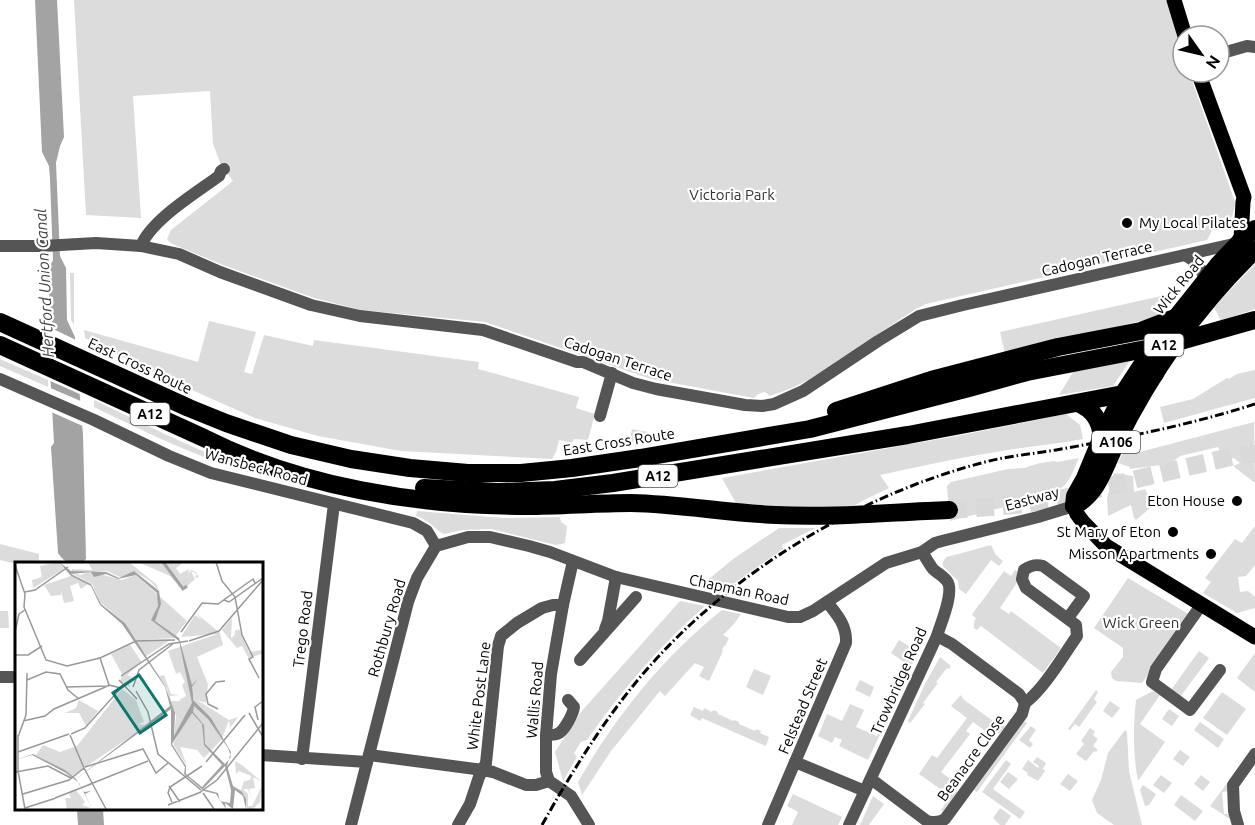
<svg xmlns="http://www.w3.org/2000/svg" width="1255" height="825" viewBox="0 0 1255 825" font-family="Ubuntu,sans-serif">
<style>
.green{fill:#dcdcdc}
.water{fill:#a3a3a3}
.pier{fill:#fff}
.lines{fill:none;stroke-linecap:round;stroke-linejoin:round}
.highway-tunnel{stroke:#d9d9d9;stroke-width:18;stroke-dasharray:18 9;stroke-linecap:butt}
.minor{stroke:#555;stroke-width:12}
.major{stroke:#000;stroke-width:15}
.highway{stroke:#000;stroke-width:18}
.rail{stroke:#000;stroke-width:3;stroke-dasharray:9 3 1.5 3;stroke-linecap:butt}
.poi-dot{fill:#000;stroke:#fff;stroke-width:2}
.labels{text-anchor:middle;stroke-width:4.5;stroke-linejoin:round;paint-order:stroke}
.shield{fill:#fff;stroke:#4c4c4c;stroke-width:1.5}
.shield-label{font-size:14px;font-weight:bold;fill:#000}
.park-label{font-size:15px;fill:#333;stroke:#fff}
.poi-label{font-size:15px;fill:#000;stroke:#fff;text-anchor:end}
.street-label{font-size:15px;fill:#000;stroke:#fff}
.water-label{font-size:16px;font-style:italic;fill:#444;stroke:#fff}
.inset-river{fill:none;stroke:#a3a3a3;stroke-width:3}
.inset-road{fill:none;stroke:#999;stroke-width:1.5}
.view{fill:#0f766e;fill-opacity:0.15;stroke:#0f766e;stroke-width:3}
.inset-edge{fill:none;stroke:#000;stroke-width:3}
</style>
<rect width="100%" height="100%" fill="#fff"/>
<g class="green">
<path d="M74,0H1166L1183,53V72H1189L1235,202C1235,213 1231,221 1222,229L1215,225L1207,240L926,304L914,310L810,379L792,388L770,396L765,392L758,394L754,398L651,379L485,322L361,310L314,298L223,265L170,243L167,239L171,230L233,181L221,165L213,144L210,91L133,96L141,218L86,215Z"/>
<path d="M1255,264V309L1221,321L1214,307Z"/>
<path d="M70,273H74V325L71,320Z"/>
<path d="M1170,294L1172,303L1162,313L1153,318L1005,354L1000,332Z"/>
<path d="M209,321L256,332L244,372L252,374L264,335L313,346L314,340L479,362L478,369L579,397L576,408L595,414L588,440L574,439L572,443L559,440L556,452L552,459L401,451L318,436L255,418L167,379L85,338L84,330L198,362Z"/>
<path d="M0,359L48,380V387L0,366Z"/>
<path d="M1131,359L1113,386L1059,395L1075,369Z"/>
<path d="M1255,370V398L1164,423L1160,407L1193,399L1227,378L1229,379L1237,374Z"/>
<path d="M94,400L171,437L252,473C197,458 146,432 94,407Z"/>
<path d="M1066,414L1080,425L1083,439C1052,445 1021,447 990,453C953,459 917,467 880,475L889,488L864,500L844,512L737,505L722,478L962,435Z"/>
<path d="M1254,422L1255,483L1233,466L1240,463L1234,458L1225,461L1218,447L1180,456L1170,464L1129,469L1130,467L1118,463L1125,448L1134,447L1136,453Z"/>
<path d="M632,429L648,432L646,440L629,442Z"/>
<path d="M1079,458L1070,478L1065,485L1051,495L950,521L947,486L951,482L1008,469L1024,468L1040,463L1054,461L1057,462Z"/>
<path d="M1114,473L1133,476L1134,492L1145,489L1150,499L1155,504L1136,520L1134,518L1131,505L1108,516L1107,498Z"/>
<path d="M417,511L504,518L560,517L561,522L567,526L565,543L556,545L491,529L463,530L444,534C434,529 428,519 416,516Z"/>
<path d="M1255,526V565L1246,576L1238,577L1240,592L1248,591L1255,597V608L1237,613L1203,593L1211,582L1205,578L1235,539L1242,543Z"/>
<path d="M779,528H815L782,545L783,549L726,589L703,584L733,559Z"/>
<path d="M0,544L39,554V564H16L0,560Z"/>
<path d="M991,545L996,555L1003,561L999,566L991,560L966,594L959,589L958,581L943,566C942,562 944,559 947,557Z"/>
<path d="M1015,570L1018,572V581L1000,608L1009,614L1011,611L1061,648L1043,673L981,626L977,630L974,628V622L976,618L972,615L979,604H980L1004,571L1011,576Z"/>
<path d="M1128,578L1190,615L1142,683L1116,681L1112,678L1111,672L1123,657V648L1094,628Z"/>
<path d="M680,601L705,606C660,645 621,691 587,740L581,742L574,753L577,757L563,781L555,752L580,713Z"/>
<path d="M722,610L741,614L734,624L723,635L729,638L725,646H724L722,650L723,651L709,681L699,676L704,667L695,663L665,696L660,691L611,751L582,795L578,782C615,717 664,656 722,610Z"/>
<path d="M0,611H8L9,628H0Z"/>
<path d="M899,640L918,652L911,667L891,653Z"/>
<path d="M1199,651L1209,658L1180,697L1171,690Z"/>
<path d="M1255,653V692L1237,678Z"/>
<path d="M940,657L951,666L949,669L947,668L936,682L938,683L923,703L925,704L910,723L908,721L925,684Z"/>
<path d="M754,669L771,676L763,695L746,687Z"/>
<path d="M860,680L874,687L870,697L855,690Z"/>
<path d="M1096,690L1098,692L1094,699L1097,702L1079,727L1075,724L1070,730L1068,729Z"/>
<path d="M1153,691L1160,695L1140,724L1165,742L1138,781C1133,754 1133,728 1136,700Z"/>
<path d="M1222,692L1246,709L1227,735L1203,718Z"/>
<path d="M961,695L963,699L993,721L994,719L1005,727L999,734L990,728L987,732L973,722L966,731L970,734L941,772L954,782L950,786L957,792L943,811L941,810L949,798L942,793L943,791L919,774L932,755L937,758L967,718L951,706Z"/>
<path d="M895,696L898,697L868,760L839,746L842,740L835,737L832,743L818,736L827,714L842,721L850,704L864,710L856,727L877,736Z"/>
<path d="M1110,701L1120,708L1112,718L1103,711Z"/>
<path d="M694,707L703,711L704,708L712,712L713,710L718,712V714L733,721L734,720L739,722V724L755,731L756,729L761,731L760,733L769,737L766,746L702,718L700,721L690,715Z"/>
<path d="M1169,709L1179,716L1172,726L1162,719Z"/>
<path d="M1024,721L1027,723L977,792L974,790Z"/>
<path d="M1200,722L1224,739L1218,748L1194,730Z"/>
<path d="M1031,726L1036,730L1029,740L1033,744L1030,748L1019,740Z"/>
<path d="M1090,728L1095,732L1093,735L1098,739L1093,746L1098,750L1096,752L1094,751L1086,761L1076,754L1084,744L1081,741Z"/>
<path d="M1125,730L1127,732L1129,771L1142,825H1114L1097,813L1092,800L1101,780L1108,753Z"/>
<path d="M1180,750L1190,757L1183,766L1173,759Z"/>
<path d="M1037,757L1046,763L1043,769L1045,771L1038,781L1027,775L1028,773L1022,769L1028,760L1038,768L1039,766L1033,762Z"/>
<path d="M1006,760L1011,764L993,789L1025,812L1020,819L982,792Z"/>
<path d="M1008,772L1018,779L1009,789L1000,782Z"/>
<path d="M1068,774L1078,781L1070,791L1060,784Z"/>
<path d="M1161,775L1172,783L1164,793L1153,785Z"/>
<path d="M1201,775L1210,782L1203,791L1194,784Z"/>
<path d="M1228,782L1229,791L1222,792L1224,814H1231L1233,821L1210,806Z"/>
<path d="M1143,785L1156,794L1149,805L1145,806L1140,790Z"/>
<path d="M793,794L842,817L838,825H792L798,812L787,806Z"/>
<path d="M1181,795L1203,811L1195,821L1174,805Z"/>
<path d="M873,796L884,804L869,825H860Z"/>
<path d="M1000,808L1011,816L1005,825H1000L993,818Z"/>
</g>
<g class="water">
<path d="M35,0H57L64,137L60,146L56,163L60,256L66,268L67,320L75,337L83,435L86,559L81,564H68L61,557L58,553L51,447L54,443L47,316L51,312L47,272L53,260L50,179L49,166L42,152Z"/>
<path d="M77,809H103L104,825H78Z"/>
</g>
<g class="pier">
<path d="M45,325L78,341L82,395L48,380Z"/>
<path d="M48,387L83,402L85,427L49,411Z"/>
</g>
<g class="lines">
<path class="highway-tunnel" d="M949,510L1016,505L1064,498L1141,478L1243,454H1255"/>
<g class="minor">
<path d="M1219,54L1247,46L1255,47"/>
<path d="M0,246H43L96,243L141,246L179,254L220,272L311,305L360,316L483,330L577,362H583L633,383L656,389L745,405L762,406L774,404L803,391L878,341L919,316L963,305L1238,243"/>
<path d="M141,246C151,220 196,193 219,176L221,171L224,169"/>
<path d="M1185,255C1197,262 1203,269 1205,282"/>
<path d="M0,379L94,420L169,456L211,473L413,523L427,531L436,546"/>
<path d="M600,416L612,373"/>
<path d="M573,561L563,605L551,674L546,735V772L549,781L571,796L589,825"/>
<path d="M1202,604L1156,669L1152,682L1190,710L1220,670"/>
<path d="M605,629L608,621L616,577"/>
<path d="M937,636L952,644L1019,694L1025,703"/>
<path d="M580,660L636,597"/>
<path d="M0,677H16"/>
<path d="M1025,703C1044,689 1063,656 1077,636L1076,625L1026,588L1022,579L1024,570C1031,565 1036,564 1043,566L1084,596L1068,618"/>
<path d="M546,735C547,735 556,735 557,734C564,732 573,714 574,707L568,700"/>
<path d="M261,755L367,762"/>
<path d="M369,755L483,770L493,772L526,785H536L549,781"/>
<path d="M302,759L334,504"/>
<path d="M795,762L865,791"/>
<path d="M871,779L927,821C934,823 939,823 945,819L1022,714L1025,703"/>
<path d="M351,825L408,602L417,578L436,546L468,537H490L529,546L550,552L616,577L788,617H800L813,611L886,563L922,552L935,543L942,541L1038,517L1074,506"/>
<path d="M458,825L470,804L479,777L486,763L498,646L501,636L517,623L542,608L553,605H563"/>
<path d="M768,825L846,643C847,625 837,615 827,602"/>
<path d="M849,825L937,636C940,625 955,592 947,581C943,576 937,573 933,569C929,564 926,558 922,552"/>
<path d="M1238,825L1234,811L1233,785L1255,754"/>
</g>
<g class="major">
<path d="M1174,0L1185,36"/>
<path d="M1198,72L1244,197L1243,202L1241,240L1239,243"/>
<path d="M1074,506L1077,514L1083,522L1106,546L1255,637"/>
</g>
<g class="highway">
<path d="M1241,240L1255,229"/>
<path d="M0,322L189,408L226,423L291,445L351,459L410,468L468,473H521L572,468L640,458L810,429L969,388L1027,372L1166,345L1255,320"/>
<path d="M0,345L204,438C301,487 419,506 527,506C561,506 596,503 631,503C680,504 728,513 776,515C834,518 891,512 949,510"/>
<path d="M1078,403C1094,410 1100,421 1102,437"/>
<path d="M836,411L931,380L1058,347L1141,331L1175,318"/>
<path d="M424,488L498,492L555,490L613,483L908,435L1123,394L1141,386L1155,374"/>
<path d="M1074,506C1098,494 1105,466 1116,443C1151,372 1198,305 1255,250"/>
<path d="M1074,506L1075,496L1085,478L1102,437L1123,394L1159,339L1218,265L1239,243"/>
</g>
<path class="rail" d="M542,825C570,775 600,726 637,681C723,577 854,496 985,462C1008,456 1032,454 1056,450C1123,438 1190,425 1255,404"/>
</g>
<g class="poi-dot">
<circle cx="1127" cy="223" r="6"/>
<circle cx="1237" cy="501" r="6"/>
<circle cx="1173" cy="532" r="6"/>
<circle cx="1211" cy="554" r="6"/>
</g>
<g class="labels">
<g class="shield">
<rect x="1144.5" y="334" width="39" height="22" rx="4.5"/>
<rect x="130.5" y="403" width="39" height="22" rx="4.5"/>
<rect x="1092" y="431" width="48" height="22" rx="4.5"/>
<rect x="638.5" y="465" width="39" height="22" rx="4.5"/>
</g>
<g class="shield-label">
<text x="1164" y="350">A12</text>
<text x="150" y="419">A12</text>
<text x="1116" y="447">A106</text>
<text x="658" y="481">A12</text>
</g>
<g class="park-label">
<text x="732" y="200">Victoria Park</text>
<text x="1141" y="628">Wick Green</text>
</g>
<g class="poi-label">
<text x="1139" y="228" text-anchor="start">My Local Pilates</text>
<text x="1225" y="506">Eton House</text>
<text x="1161" y="537">St Mary of Eton</text>
<text x="1199" y="559">Misson Apartments</text>
</g>
<g class="street-label">
<text transform="translate(1097 259) rotate(-13)" y="5">Cadogan Terrace</text>
<text transform="translate(1179 285) rotate(-51)" y="5">Wick Road</text>
<text transform="translate(618 359) rotate(18)" y="5">Cadogan Terrace</text>
<text transform="translate(140 366) rotate(25)" y="5">East Cross Route</text>
<text transform="translate(619 442) rotate(-9)" y="5">East Cross Route</text>
<text transform="translate(256 467) rotate(15)" y="5">Wansbeck Road</text>
<text transform="translate(1032 499) rotate(-15)" y="5">Eastway</text>
<text transform="translate(739 590) rotate(12)" y="5">Chapman Road</text>
<text transform="translate(387 628) rotate(-74)" y="5">Rothbury Road</text>
<text transform="translate(303 629) rotate(-83)" y="5">Trego Road</text>
<text transform="translate(899 681) rotate(-66)" y="5">Trowbridge Road</text>
<text transform="translate(479 696) rotate(-83)" y="5">White Post Lane</text>
<text transform="translate(535 700) rotate(-85)" y="5">Wallis Road</text>
<text transform="translate(803 706) rotate(-67)" y="5">Felstead Street</text>
<text transform="translate(971 758) rotate(-54)" y="5">Beanacre Close</text>
</g>
<g class="water-label">
<text transform="translate(44 283) rotate(-93)" y="6">Hertford Union Canal</text>
</g>
</g>
<g transform="translate(15 562)">
<rect width="248" height="248" fill="#fff"/>
<path d="M44,0L49,7L18,26L17,18L27,15L25,4ZM73,0H114L141,22L145,30L135,19L119,9L107,16L92,9L77,10L107,18L121,13L172,59L159,76L125,78L157,77L130,95L110,61L85,40L77,22L56,11L66,13L73,10L66,11L57,9V7L77,8ZM123,0H169L161,6L165,12L174,7L173,12L176,8L181,10L184,15L180,16L182,12L176,9L180,17L168,28L155,14ZM56,14L73,22L66,27L63,21L55,24L59,39L49,41L46,29V33L36,34L29,23ZM181,51L205,71L208,83L182,95L193,122L191,141L182,138L214,158L223,155L215,166L214,158L207,177L189,196L182,188L165,185L172,204L158,182L163,173L159,174L161,154L155,139L152,127L135,103L145,114L149,113L156,132L165,133L155,134L156,139H167L164,138L171,134L167,123L170,120L165,110L161,112L153,89L202,72L166,75L180,53L187,58ZM217,56L216,76L220,73L217,69L220,72V69L224,67L234,90L247,88V92L233,96L231,87L233,95L227,84L222,86L207,68ZM115,83L127,100L112,113L118,115L115,116L118,119L113,120L115,125L105,120L107,112L96,92ZM107,127L121,138L129,160L123,162L130,163L118,173L57,214L21,193L28,183L45,190L62,184ZM64,138L83,149L71,164L64,151H50L61,146ZM220,199L227,203L247,220L238,215L240,226L234,227L236,236L233,227H228L233,232V244H237L247,224L245,240L238,247H232L228,232L219,225L226,228L229,219L225,216L229,219L235,218L236,214L224,209L221,212ZM61,228L70,240L67,243L76,246L52,247L50,236H56L54,231Z" fill="#dcdcdc"/>
<path d="M44,0L56,9L91,10L104,16L119,9L144,29L146,42L140,59L164,76L177,123L183,116L177,125L178,133H186H178V138L196,156L216,190L212,204L218,224L227,230L231,237V247L228,234L220,228L218,247L210,241L211,247L201,232L189,229L169,212L170,205L156,183V147L61,217L69,230L76,229L70,232L77,247L64,221L51,211L17,193L0,198L18,192L50,208L61,217L155,144L150,125L107,62L85,43L76,24L56,14ZM76,10L79,15L91,12L103,17L121,13L142,31L143,44L136,58L164,79L177,141L159,174L160,151L150,124L110,61L86,42L76,22L56,12ZM179,144L193,157L213,186L216,195L210,202L190,182L189,163L178,150ZM177,151L187,162L189,183L207,203L187,225L171,212V204L157,182ZM210,204L216,228L215,241L205,239L203,231L188,227Z" fill="#a3a3a3" fill-rule="evenodd"/>
<path class="inset-river" d="M148,0L168,27L172,24"/>
<path class="inset-road" d="M201,0L207,19L220,35L227,73L238,95L234,97L244,116M0,3L10,32L9,45L31,98L52,104L85,96L94,123L106,126M10,30L20,28L53,5M209,38L214,40L248,16M0,70L4,52L10,48M166,70L187,41L203,42L238,17L240,21M174,79L204,69L248,18M0,93H13L27,84M85,96L121,79L160,78M106,114L154,82L173,79M12,118L31,110L45,112L53,128L64,137M104,118L122,137M51,125L94,124M118,125L124,108L159,81M121,129L133,150L143,192L186,228M203,147L193,142L191,132L201,120L210,119M234,151L248,175M243,158L240,145L248,139M8,159L30,154L39,147L95,123M56,172L70,166L106,126M55,173L69,206M3,175L11,153L12,111M3,190L54,172M191,200L230,153M70,205L128,187L141,211L153,201M69,206L91,247M3,209L10,247M1,210L33,204L56,216M3,211V173M73,223L133,199M154,224L165,240M184,231L202,218L248,161M188,231L199,247M8,232L54,218L69,206M40,236L76,222M157,240L153,231L155,225L187,204M153,243L186,230M10,246L41,236"/>
<path class="view" d="M124,113L151,153L125,171L98,131Z"/>
<rect width="248" height="248" class="inset-edge"/>
</g>
<g transform="translate(1201 54) rotate(124)"><circle r="28" fill="#ffffff" stroke="#999999" stroke-width="1.5"/>
<path d="M0-4.5L10 22L0 15L-10 22Z" fill="#000000"/>
<text y="-9" font-size="16" font-weight="bold" text-anchor="middle" fill="#000000">N</text>
</g>
</svg>
